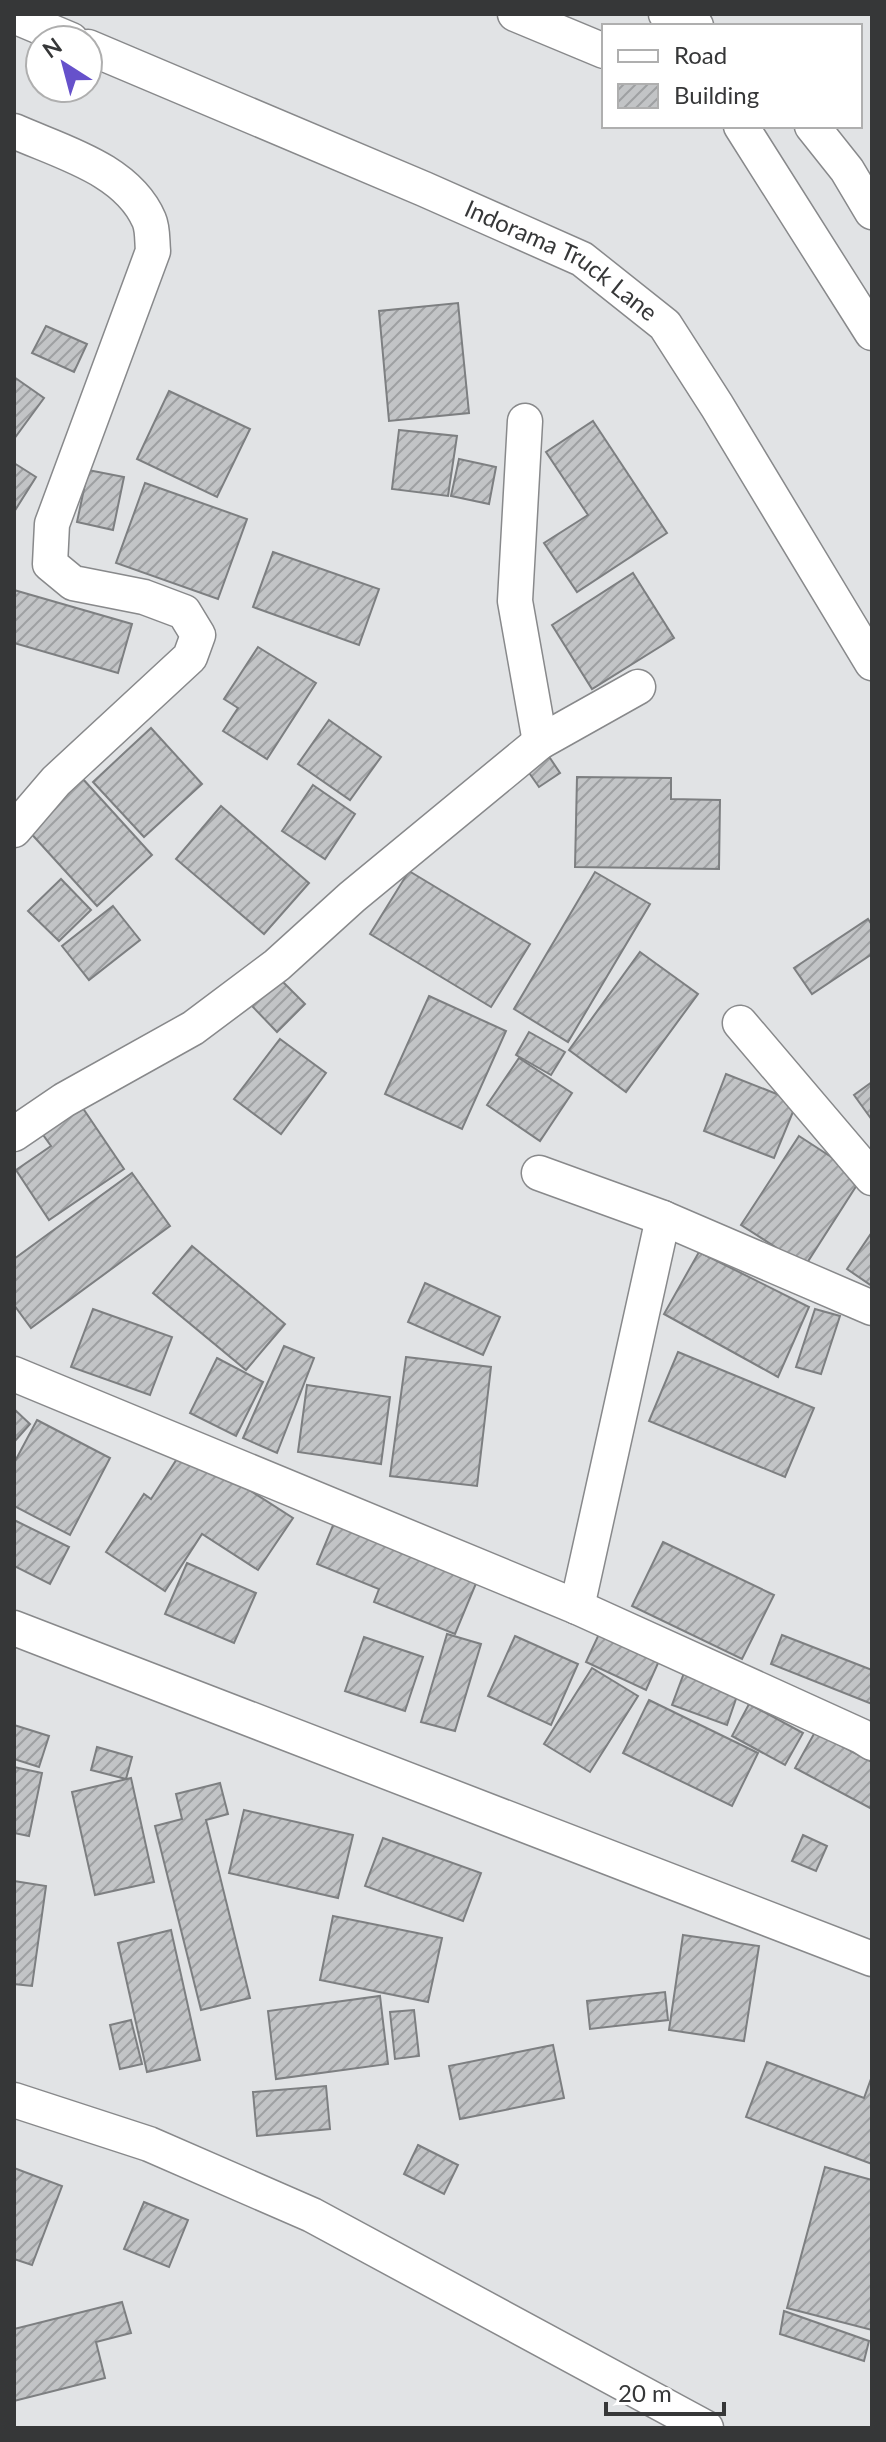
<svg xmlns="http://www.w3.org/2000/svg" width="886" height="2442" viewBox="0 0 886 2442" font-family="Lato,sans-serif">
<style>
.building{fill:url(#building-hatch);stroke:#7d7f81;stroke-width:2}
.lines{fill:none;stroke-linecap:round;stroke-linejoin:round}
.street-casing{stroke:#88898b;stroke-width:37}
.street{stroke:#fff;stroke-width:34}
.labels{text-anchor:middle;stroke-width:6;stroke-linejoin:round;paint-order:stroke}
.street-label{font-size:24px;fill:#363738;stroke:#fff}
</style>
<defs>
<pattern id="building-hatch" width="6" height="6" patternUnits="userSpaceOnUse" patternTransform="scale(2)"><rect width="6" height="6" fill="#c2c4c6"/><path d="M-1 1l2-2M0 6l6-6M5 7l2-2" fill="none" stroke="#9ea0a2"/></pattern>
</defs>
<rect width="100%" height="100%" fill="#e1e3e5"/>
<g class="building">
<path d="M458,303L469,413L389,421L379,311Z"/>
<path d="M46,326L87,344L74,372L32,353Z"/>
<path d="M14,377L44,398L14,439Z"/>
<path d="M169,391L250,429L217,497L137,459Z"/>
<path d="M593,421L667,533L577,592L544,543L588,515L546,452Z"/>
<path d="M399,430L457,436L448,496L392,489Z"/>
<path d="M459,459L496,467L489,504L451,496Z"/>
<path d="M14,463L36,477L14,512Z"/>
<path d="M88,470L124,477L113,530L77,522Z"/>
<path d="M145,483L247,519L218,599L116,563Z"/>
<path d="M273,552L379,589L359,645L253,607Z"/>
<path d="M633,573L674,638L592,689L552,625Z"/>
<path d="M14,590L132,624L118,673L14,643Z"/>
<path d="M258,647L316,683L267,759L223,731L238,708L224,699Z"/>
<path d="M329,720L381,757L350,800L298,764Z"/>
<path d="M151,728L202,784L144,837L93,782Z"/>
<path d="M546,752L560,773L539,787L525,767Z"/>
<path d="M577,777L671,778V799L720,800L719,869L575,867Z"/>
<path d="M82,778L152,855L97,906L27,829Z"/>
<path d="M313,785L355,814L325,859L282,831Z"/>
<path d="M221,806L309,883L264,934L176,859Z"/>
<path d="M409,871L530,944L491,1007L370,934Z"/>
<path d="M595,872L650,904L568,1042L514,1009Z"/>
<path d="M61,879L91,910L59,941L28,911Z"/>
<path d="M113,906L140,940L89,980L62,946Z"/>
<path d="M868,919L872,925V954L812,994L794,968Z"/>
<path d="M640,952L698,994L626,1092L569,1050Z"/>
<path d="M280,979L305,1004L277,1032L252,1006Z"/>
<path d="M429,996L506,1031L462,1129L385,1094Z"/>
<path d="M529,1032L565,1052L551,1075L516,1055Z"/>
<path d="M280,1039L326,1073L281,1134L234,1099Z"/>
<path d="M519,1058L572,1093L540,1141L487,1105Z"/>
<path d="M726,1074L797,1102L774,1158L704,1131Z"/>
<path d="M872,1082V1120L854,1095Z"/>
<path d="M76,1098L124,1169L49,1220L16,1170L51,1146L36,1125Z"/>
<path d="M799,1136L862,1177L805,1266L741,1225Z"/>
<path d="M132,1173L170,1226L31,1328L14,1305V1259Z"/>
<path d="M872,1232V1286L847,1269Z"/>
<path d="M192,1246L285,1324L246,1370L153,1293Z"/>
<path d="M699,1252L809,1307L778,1377L664,1314Z"/>
<path d="M425,1283L500,1317L483,1355L408,1322Z"/>
<path d="M93,1309L172,1337L150,1395L71,1367Z"/>
<path d="M815,1309L840,1316L821,1374L796,1367Z"/>
<path d="M284,1346L314,1358L277,1453L243,1438Z"/>
<path d="M678,1352L814,1408L785,1477L649,1421Z"/>
<path d="M406,1357L491,1367L477,1486L390,1476Z"/>
<path d="M217,1358L263,1382L236,1436L190,1413Z"/>
<path d="M307,1385L390,1397L381,1464L298,1452Z"/>
<path d="M14,1409L30,1424L14,1442Z"/>
<path d="M37,1420L110,1458L70,1535L14,1506V1463Z"/>
<path d="M184,1448L293,1518L258,1570L202,1534L165,1591L106,1552L144,1494L151,1499Z"/>
<path d="M14,1520L69,1547L50,1584L14,1566Z"/>
<path d="M334,1523L477,1581L455,1634L374,1602L379,1589L317,1564Z"/>
<path d="M663,1542L774,1595L742,1659L632,1606Z"/>
<path d="M187,1563L256,1593L234,1643L165,1614Z"/>
<path d="M447,1634L481,1644L455,1731L421,1722Z"/>
<path d="M599,1634L659,1661L646,1690L586,1662Z"/>
<path d="M782,1635L872,1670V1704L771,1664Z"/>
<path d="M515,1636L578,1664L551,1725L488,1696Z"/>
<path d="M364,1637L423,1657L405,1711L345,1691Z"/>
<path d="M592,1668L638,1696L590,1772L544,1744Z"/>
<path d="M684,1673L738,1693L727,1725L672,1705Z"/>
<path d="M649,1700L758,1753L732,1806L623,1753Z"/>
<path d="M749,1704L803,1733L785,1765L732,1736Z"/>
<path d="M14,1725L49,1736L39,1767L14,1759Z"/>
<path d="M815,1732L872,1762V1809L795,1768Z"/>
<path d="M97,1747L132,1757L126,1779L91,1770Z"/>
<path d="M14,1767L42,1773L29,1836L14,1833Z"/>
<path d="M131,1778L154,1882L95,1895L72,1792Z"/>
<path d="M220,1783L228,1814L206,1820L250,1998L201,2010L155,1826L182,1819L176,1794Z"/>
<path d="M244,1810L353,1835L338,1898L229,1873Z"/>
<path d="M803,1835L827,1846L816,1871L792,1861Z"/>
<path d="M383,1838L481,1873L463,1921L365,1886Z"/>
<path d="M14,1881L46,1886L32,1986L14,1984Z"/>
<path d="M333,1916L442,1938L428,2002L320,1980Z"/>
<path d="M171,1930L200,2060L147,2072L118,1943Z"/>
<path d="M683,1935L759,1946L744,2041L669,2030Z"/>
<path d="M665,1992L668,2020L590,2029L587,2001Z"/>
<path d="M380,1996L388,2064L276,2079L268,2011Z"/>
<path d="M414,2010L419,2056L395,2059L390,2012Z"/>
<path d="M131,2020L142,2064L120,2069L110,2025Z"/>
<path d="M553,2045L564,2098L460,2119L449,2066Z"/>
<path d="M767,2062L864,2098L872,2076V2164L746,2117Z"/>
<path d="M326,2086L330,2129L257,2136L253,2092Z"/>
<path d="M418,2145L458,2165L444,2194L404,2174Z"/>
<path d="M825,2167L872,2180V2330L787,2308Z"/>
<path d="M14,2168L62,2186L32,2265L14,2259Z"/>
<path d="M144,2202L188,2220L169,2267L124,2249Z"/>
<path d="M122,2302L131,2333L96,2342L105,2378L14,2401V2329Z"/>
<path d="M784,2311L869,2341L864,2361L780,2334Z"/>
</g>
<g class="lines">
<defs>
<g id="street">
<path d="M515,14L604,51"/>
<path d="M666,14L696,26"/>
<path d="M14,16L71,40"/>
<path id="s1" d="M88,47L424,189L582,259L665,325L717,406L872,663"/>
<path d="M741,126L872,333"/>
<path d="M812,126L847,170L872,212"/>
<path d="M14,131C61,152 127,169 149,220C153,229 152,241 153,251L52,524L50,564L73,583L144,597L184,612L198,635L190,657L56,781L14,830"/>
<path d="M525,421L515,601L540,742"/>
<path d="M740,1023L872,1178"/>
<path d="M14,1134L64,1100L193,1028L277,965L352,897L540,742L638,687"/>
<path d="M539,1173L663,1218L872,1308"/>
<path d="M14,1374L577,1607L861,1736L872,1743"/>
<path d="M577,1607L663,1218"/>
<path d="M14,1628L872,1959"/>
<path d="M14,2100L149,2144L312,2215L706,2428"/>
</g>
</defs>
<use href="#street" class="street-casing"/>
<use href="#street" class="street"/>
</g>
<g class="labels">
<g class="street-label">
<text dy="8" stroke="none"><textPath href="#s1" startOffset="520">Indorama Truck Lane</textPath></text>
</g>
</g>
<rect width="886" height="2442" fill="none" stroke="#363738" stroke-width="32"/>
<rect x="602" y="24" width="260" height="104" fill="#ffffff" stroke="#afafaf" stroke-width="2"/>
<rect x="618" y="50" width="40" height="12" fill="#ffffff" stroke="#afafaf" stroke-width="2"/>
<text x="674" y="64" font-size="24" fill="#363738">Road</text>
<rect x="618" y="84" width="40" height="24" fill="url(#building-hatch)" stroke="#afafaf" stroke-width="2"/>
<text x="674" y="104" font-size="24" fill="#363738">Building</text>
<g transform="translate(64 64) rotate(324)"><circle r="38" fill="#ffffff" stroke="#afafaf" stroke-width="2"/>
<path d="M0-6L14 30L0 20L-14 30Z" fill="#6651cb"/>
<text y="-12" font-size="22" font-weight="bold" text-anchor="middle" fill="#363738">N</text>
</g>
<path d="M606 2402v12h118v-12" fill="none" stroke="#363738" stroke-width="4"/>
<text x="618" y="2402" font-size="24" fill="#363738" stroke="#ffffff" stroke-width="6" paint-order="stroke">20 m</text>
</svg>
